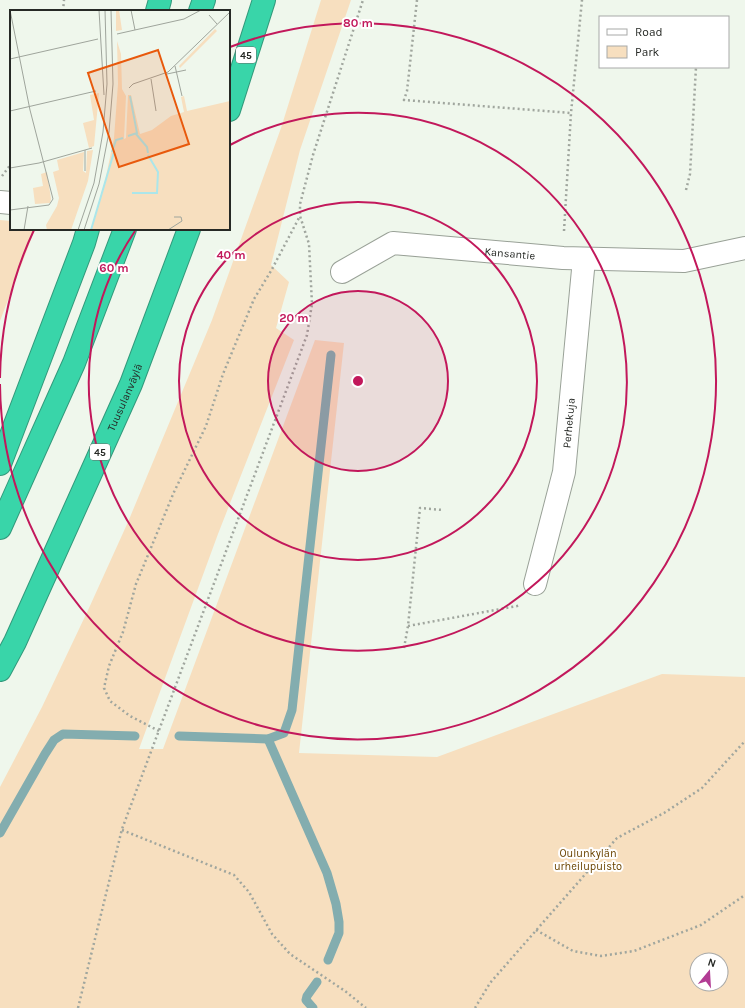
<svg xmlns="http://www.w3.org/2000/svg" width="745" height="1008" viewBox="0 0 745 1008" font-family="Karla,sans-serif">
<style>
.green{fill:#f7dfbf;fill-rule:evenodd}
.lines{fill:none;stroke-linecap:round;stroke-linejoin:round}
.stream{stroke:#83adaf;stroke-width:9}
.minor-casing{stroke:#99a197;stroke-width:24}
.highway-casing{stroke:#32997b;stroke-width:24}
.path{stroke:#a0a69e;stroke-width:2.5;stroke-dasharray:2 3;stroke-linecap:butt}
.minor{stroke:#fff;stroke-width:22}
.highway{stroke:#39d5a9;stroke-width:22}
.ring{fill:none;stroke:#c2185b;stroke-width:2}
.labels{text-anchor:middle;stroke-width:4;stroke-linejoin:round;paint-order:stroke}
.shield{fill:#fff;stroke:#676966;stroke-width:1}
.shield-label{font-size:10px;font-weight:bold;fill:#262925}
.street-label{font-size:11px;fill:#262925;stroke:#fff}
.park-label{font-size:11px;fill:#6a4400;stroke:#fff}
.inset-river{fill:none;stroke:#abe6ea;stroke-width:2}
.inset-road{fill:none;stroke:#9fa59c;stroke-width:1}
.view{fill:#e8590c;fill-opacity:0.15;stroke:#e8590c;stroke-width:2}
.inset-edge{fill:none;stroke:#262925;stroke-width:2}
.centre{fill:#c2185b;stroke:#fff;stroke-width:2}
.ring-label{font-size:12px;text-anchor:middle;font-weight:bold;fill:#c2185b;stroke:#fff;stroke-width:4;stroke-linejoin:round;paint-order:stroke}
</style>
<rect width="100%" height="100%" fill="#eff7ec"/>
<g class="green">
<path d="M321,0H351L300,150L271,265L289,282L276,328L294,340L218,534L139,749H163L315,340L344,343L299,753L437,757L662,674L745,677V1008H0V787L42,707L89,608L128,522L212,320L281,128ZM697,960H721V984H697Z"/>
<path d="M0,220L11,221V229H35L0,321Z"/>
</g>
<g class="lines">
<g class="stream">
<path d="M179,736L268,739L284,733L292,710L331,355"/>
<path d="M268,739L327,873L336,904L339,922V933L328,960"/>
<path d="M0,833L45,754L54,740L63,734L135,736"/>
<path d="M313,1008L306,1000L307,996L317,982"/>
</g>
<defs>
<g id="minor">
<path d="M0,202L11,203"/>
<path id="s1" d="M342,272L393,243L563,258L684,261L745,248"/>
<path id="s2" d="M535,584L564,472L584,259"/>
</g>
<g id="highway">
<path d="M157,11L160,0"/>
<path d="M200,11L204,0"/>
<path d="M229,110L264,0"/>
<path d="M0,464L84,243L88,229"/>
<path d="M0,528L74,363L125,229"/>
<path id="s3" d="M0,670L15,642L131,384L189,229"/>
</g>
</defs>
<use href="#minor" class="minor-casing"/>
<use href="#highway" class="highway-casing"/>
<g class="path">
<path d="M417,0L407,91L404,100L571,113"/>
<path d="M63,11L64,0"/>
<path d="M2,176L11,164"/>
<path d="M686,190L690,174L696,67"/>
<path d="M564,231L571,113L582,0"/>
<path d="M408,626L517,606L520,605"/>
<path d="M404,648L408,626L420,508L443,510"/>
<path d="M159,731L130,716L110,701L104,688L109,666L123,632L136,584L174,492L206,426L223,374L254,299L271,271L300,216"/>
<path d="M122,830L234,875L249,892L272,934L290,954L345,991L366,1008"/>
<path d="M536,930L573,951L601,956L634,951L701,925L745,895"/>
<path d="M78,1008L122,829L307,335L312,304L309,244L300,216V204L313,155L363,0"/>
<path d="M475,1008L490,983L617,838L664,813L702,788L745,741"/>
</g>
<use href="#minor" class="minor"/>
<use href="#highway" class="highway"/>
</g>
<circle cx="358" cy="381" r="90" fill="#c2185b" fill-opacity=".12"/>
<g class="ring">
<circle cx="358" cy="381" r="90"/>
<circle cx="358" cy="381" r="179"/>
<path d="M230 145A269 269 0 1 1 135 231"/>
<path d="M0 378A358 358 0 0 1 34 230M230 47A358 358 0 1 1 0 384"/>
</g>
<g class="labels">
<g class="shield">
<rect x="236" y="47" width="20" height="16" rx="3"/>
<rect x="90" y="444" width="20" height="16" rx="3"/>
</g>
<g class="shield-label">
<text x="246" y="59">45</text>
<text x="100" y="456">45</text>
</g>
<g class="street-label">
<text dy="4" stroke="none"><textPath href="#s1" startOffset="176">Kansantie</textPath></text>
<text dy="4" stroke="none"><textPath href="#s3" startOffset="300">Tuusulanväylä</textPath></text>
<text dy="4" stroke="none"><textPath href="#s2" startOffset="165">Perhekuja</textPath></text>
</g>
<g class="park-label">
<text x="588" y="857">Oulunkylän<tspan x="588" dy="13">urheilupuisto</tspan></text>
</g>
</g>
<g transform="translate(10 10)">
<rect width="220" height="220" fill="#eff7ec"/>
<path d="M106,0H109L112,20L106,21ZM205,19L207,21L170,58L169,56ZM107,31L111,44L112,79L116,86L114,129L116,128L118,85H121L130,124L142,120L161,106L174,102L171,87L174,86L177,101L220,91V220H81L95,171L104,128L108,74ZM89,83L84,136L79,138L73,113L84,110L80,85ZM83,140L78,171L61,220H37L36,215L47,196L49,188L43,162L49,160L47,150L74,142L73,161L76,163L77,141ZM37,162L41,189L40,193L25,194L23,178L33,176L31,164Z" fill="#f7dfbf"/>
<path class="inset-river" d="M126,124L137,137L138,143M118,126L127,123L120,86M102,142L106,130L113,128M122,183H147L148,162L138,145M81,220L104,142"/>
<path class="inset-road" d="M89,0L94,85M121,0L125,20M199,5L207,14M107,24L174,9L191,0M0,49L88,29M165,56L172,86M157,64L176,60M141,69L146,101M119,78L123,74L158,62L220,2M0,101L86,81M0,158L29,153L82,138M75,161V140M0,200L39,195L43,189L20,100L0,0M14,220L18,196M68,220L84,173L93,122L97,74L95,0M74,220L89,174L99,122L103,74L101,0M158,220L172,211L171,207H164"/>
<path class="view" d="M148,40L179,134L109,157L78,63Z"/>
<rect width="220" height="220" class="inset-edge"/>
</g>
<circle cx="358" cy="381" r="6" class="centre"/>
<g class="ring-label">
<text x="358" y="27">80 m</text>
<text x="231" y="259">40 m</text>
<text x="114" y="272">60 m</text>
<text x="294" y="322">20 m</text>
</g>
<rect x="599" y="16" width="130" height="52" fill="#ffffff" stroke="#a8a9a8"/>
<rect x="607" y="29" width="20" height="6" fill="#ffffff" stroke="#a8a9a8"/>
<text x="635" y="36" font-size="12" fill="#262925">Road</text>
<rect x="607" y="46" width="20" height="12" fill="#f7dfbf" stroke="#a8a9a8"/>
<text x="635" y="56" font-size="12" fill="#262925">Park</text>
<g transform="translate(709 972) rotate(18)"><circle r="19" fill="#ffffff" stroke="#a8a9a8"/>
<path d="M0-3L7 15L0 10L-7 15Z" fill="#b23c94"/>
<text y="-6" font-size="11" font-weight="bold" text-anchor="middle" fill="#262925">N</text>
</g>
</svg>
